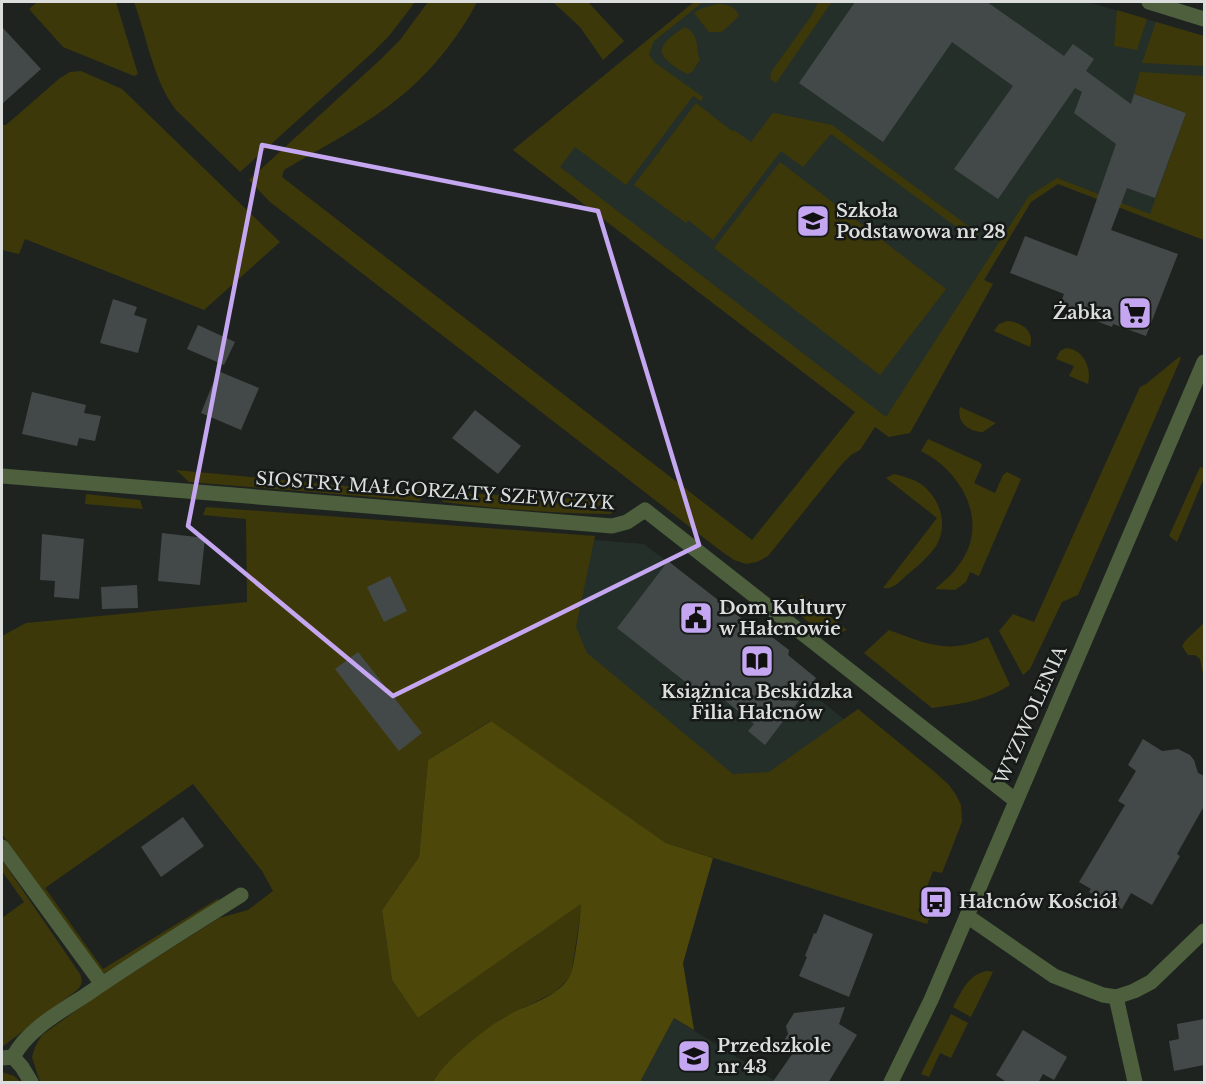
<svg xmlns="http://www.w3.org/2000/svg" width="1206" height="1084" viewBox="0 0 1206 1084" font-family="'Libre Baskerville',serif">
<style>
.built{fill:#252f29}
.green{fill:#3d3809}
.forest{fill:#4d470a}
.building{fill:#434948}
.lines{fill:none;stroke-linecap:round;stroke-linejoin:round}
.minor{stroke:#4d5f3d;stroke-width:15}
.tertiary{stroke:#4d5f3d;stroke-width:15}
.marked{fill:none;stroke:#c5a7f1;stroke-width:4.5;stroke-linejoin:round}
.labels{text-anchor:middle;stroke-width:5;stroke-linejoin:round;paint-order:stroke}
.poi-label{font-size:18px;font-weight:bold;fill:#dbdedc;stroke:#151917;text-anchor:start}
.street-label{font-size:18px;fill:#dbdedc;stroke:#151917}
</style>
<rect width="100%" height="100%" fill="#1e2320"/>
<g class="built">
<path d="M694,2H1088L1204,36V240L1058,184L1031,202L889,437L513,150Z"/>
<path d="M371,522L644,544L763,635L768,634L789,650V656L816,678L808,690L922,783L888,912L713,858Z"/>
<path d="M674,1018L777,1082H640Z"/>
</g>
<g class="green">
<path d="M37,2H116L138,74L134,76L63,47L29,9Z"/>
<path d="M134,2H415L389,36L372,53L240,172L176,110C153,80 147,37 134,2Z"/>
<path d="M428,2H477C459,37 431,72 400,97C365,126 322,147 284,170L282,177L752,540L855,412L513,150L694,2H703L654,41L649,54L654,62L703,97L701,101L693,96L626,185L575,147L560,167L886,417L1029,196L1057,178L1150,214L1186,113L1134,94L1140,72L1204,76V240L1058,184L1031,202L984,280L993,284L910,433L889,437L875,427L860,450L851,455L842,464L768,556L757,562L746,564L734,560L717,548L270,202L249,180L381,59L400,40Z"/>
<path d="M553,2H588L624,41L603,60L580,27Z"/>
<path d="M818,2H831V3L776,83L770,79L771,72L812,15Z"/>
<path d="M717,4C727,4 735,6 739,16L722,32H709L694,13L700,9Z"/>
<path d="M1117,10L1147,19L1137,50L1114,46Z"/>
<path d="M1156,22L1204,36V66L1142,63Z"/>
<path d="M685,27C700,35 695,46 700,60L692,72L687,74C655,56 653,47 685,27Z"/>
<path d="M81,71L122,89L280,242L204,310L25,239L19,254L2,250V125H6L60,78L70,72Z"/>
<path d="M696,103L732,131L734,130L751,142L772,114L774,113L832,125L979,234L974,240L831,134L803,167L781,151L713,240L688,220L686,223L634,185Z"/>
<path d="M780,162L946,289L880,375L714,248Z"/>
<path d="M1007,321C1022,322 1035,331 1030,347L994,331L999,324Z"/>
<path d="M1066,348C1084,349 1092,369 1088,384L1069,376L1074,366L1056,359L1060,351Z"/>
<path d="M1179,357L1181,358L1078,595L1062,602L1030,669L1023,675L999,631L1013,614L1034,622L1140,387L1146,384Z"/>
<path d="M960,407L996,423L983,432C969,432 956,422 960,407Z"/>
<path d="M928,439L979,462L982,465L974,483L995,493L1003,475L1007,472L1021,479L979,576L970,572L966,582L955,590L935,589C943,582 952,575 958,566C991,524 963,472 921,451Z"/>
<path d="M1204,466V478L1177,542L1169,536L1200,467L1203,468Z"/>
<path d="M176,470L377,489L426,491L420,501L189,482Z"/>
<path d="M894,474C903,476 913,479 921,484C940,498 949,525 936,546C926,561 908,573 896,585L889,588H883L937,518L886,478Z"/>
<path d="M437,492L602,500L613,509L611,514C555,514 499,509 443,502Z"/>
<path d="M86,494L140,500L143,509L85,504Z"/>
<path d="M206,507L595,536L576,627L587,653L733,774L769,772L858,709L936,773L949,785L956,795L961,805L962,822L942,873L933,871L918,911L930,917L927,924L666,843L490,721L428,760L419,857L382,910L392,980L418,1018L582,903L571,976L555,992L501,1019L437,1075L433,1082H40L32,1057L35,1047L42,1035L102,992L219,918L248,910L273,891L262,871L193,784L45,888L103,969L219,898L217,904L103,974L100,973L2,834V636L26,623L247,602L246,519L203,515Z"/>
<path d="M802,594V595L847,630C823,641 812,624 794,610L792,606Z"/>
<path d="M1204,623V679L1200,659L1195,655H1188L1182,646L1186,640Z"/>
<path d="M889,630C927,644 949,655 988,637L1010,685C985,701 960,704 932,708L864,653Z"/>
<path d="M2,860L80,974C84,984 80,988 72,994L2,1047V918L24,902L2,871Z"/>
<path d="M988,971L993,972L971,1017L953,1007C962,991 969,973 988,971Z"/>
<path d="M951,1014L968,1023L951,1058L940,1053L929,1077L921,1074Z"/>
<path d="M2,1072L14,1076L21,1082H2Z"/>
</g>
<path class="forest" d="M491,721L666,843L713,858L683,963L694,1030L674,1018L640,1082H433C443,1063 481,1032 500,1020C522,1005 556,1000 570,976C574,970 581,914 581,904L418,1018L392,980L382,910L419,857L428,760Z"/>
<g class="building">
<path d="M855,2H987L1064,56L1073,44L1094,59L1086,71L1131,104L1134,94L1186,113L1155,198L1127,188L1111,230L1178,254L1146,336L1113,324L1112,327L1059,307L1064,294L1010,273L1025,236L1077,256L1116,144L1074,113L1082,92L1075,88L998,199L954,169L1013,86L952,42L883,142L799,83Z"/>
<path d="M2,27L41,69L2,104Z"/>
<path d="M113,299L137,307L134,315L147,319L138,353L100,343Z"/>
<path d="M198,325L235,342L224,365L187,349Z"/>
<path d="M218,371L259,388L241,430L201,413Z"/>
<path d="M32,392L86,405L84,413L101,416L95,441L79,438L77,446L22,434Z"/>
<path d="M475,410L521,446L498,474L452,438Z"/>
<path d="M162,533L205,538L200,585L158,581Z"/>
<path d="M42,534L84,539L79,599L54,597L55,581L40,580Z"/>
<path d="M668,561L763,635L768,634L789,650L788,655L816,678L765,745L748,731L754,724L717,694L711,702L617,628Z"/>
<path d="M390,576L407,611L384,622L367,587Z"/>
<path d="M137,585L138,608L102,609L101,587Z"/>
<path d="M358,652L422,733L399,751L335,669Z"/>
<path d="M1143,739L1162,751L1178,749L1190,755L1194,760L1198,773L1204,776V806L1177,854L1180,856L1152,905L1131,893L1122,909L1089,892L1091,889L1079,882L1125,805L1118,801L1136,771L1128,765Z"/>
<path d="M183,817L204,846L161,877L141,847Z"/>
<path d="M824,914L873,934L849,997L799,976L807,957L805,956L814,933L816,934Z"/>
<path d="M845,1007L839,1024L857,1035L828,1083H772L795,1050L783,1042L788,1034L786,1026L794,1013Z"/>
<path d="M1204,1019V1065L1174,1071L1169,1041L1179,1039L1177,1024Z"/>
<path d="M1023,1030L1067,1057L1054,1080L1043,1074L1038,1083H1008L996,1075Z"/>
</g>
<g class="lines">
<g class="minor">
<path d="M1149,2L1204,19"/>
<path d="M2,476L612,526L627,522L645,510L1015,800"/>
<path d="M2,847L102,984"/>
<path d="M967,916L1054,976L1103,995L1116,997L1134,991L1151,982L1204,931"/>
<path d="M1116,997L1135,1082"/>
<path d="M13,1057C28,1029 60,1012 86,995C137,960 189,928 241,895"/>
<path d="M2,1058L13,1057L22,1067L31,1082"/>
</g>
<path class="tertiary" d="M891,1082L931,1000L1204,362"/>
</g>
<path class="marked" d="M262,145L598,211L699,545L393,696L188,526Z"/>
<defs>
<symbol id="school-square" viewBox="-11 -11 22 22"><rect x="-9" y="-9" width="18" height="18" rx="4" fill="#c5a7f1" stroke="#151917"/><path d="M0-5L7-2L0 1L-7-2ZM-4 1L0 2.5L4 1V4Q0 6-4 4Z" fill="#111"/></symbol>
<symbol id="supermarket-square" viewBox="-11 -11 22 22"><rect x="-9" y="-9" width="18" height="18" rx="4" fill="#c5a7f1" stroke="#151917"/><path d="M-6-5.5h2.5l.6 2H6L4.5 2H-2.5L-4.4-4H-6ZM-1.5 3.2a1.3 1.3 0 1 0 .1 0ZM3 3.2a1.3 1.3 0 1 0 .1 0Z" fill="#111"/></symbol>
<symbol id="civic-square" viewBox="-11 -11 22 22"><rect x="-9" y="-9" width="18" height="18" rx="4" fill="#c5a7f1" stroke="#151917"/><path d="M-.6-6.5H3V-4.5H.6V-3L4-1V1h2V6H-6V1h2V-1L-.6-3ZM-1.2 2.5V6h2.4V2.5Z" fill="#111"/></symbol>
<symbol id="library-square" viewBox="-11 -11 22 22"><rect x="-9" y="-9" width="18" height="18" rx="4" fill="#c5a7f1" stroke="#151917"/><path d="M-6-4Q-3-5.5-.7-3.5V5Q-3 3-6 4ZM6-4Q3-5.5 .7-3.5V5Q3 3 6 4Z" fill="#111"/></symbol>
<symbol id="bus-square" viewBox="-11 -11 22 22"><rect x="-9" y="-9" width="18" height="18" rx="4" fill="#c5a7f1" stroke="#151917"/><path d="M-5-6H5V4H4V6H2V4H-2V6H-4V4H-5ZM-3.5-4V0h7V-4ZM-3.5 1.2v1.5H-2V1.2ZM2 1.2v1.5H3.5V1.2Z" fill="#111"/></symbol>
</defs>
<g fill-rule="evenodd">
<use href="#school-square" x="794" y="202" width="38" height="38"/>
<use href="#supermarket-square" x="1116" y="294" width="38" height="38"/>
<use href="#civic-square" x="677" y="599" width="38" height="38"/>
<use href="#library-square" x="738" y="642" width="38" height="38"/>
<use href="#bus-square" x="917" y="883" width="38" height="38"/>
<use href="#school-square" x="675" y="1037" width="38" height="38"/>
</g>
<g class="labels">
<g class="poi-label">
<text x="836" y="217">Szkoła<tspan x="836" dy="21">Podstawowa nr 28</tspan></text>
<text x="1112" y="319" text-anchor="end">Żabka</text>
<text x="719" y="614">Dom Kultury<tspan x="719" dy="21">w Hałcnowie</tspan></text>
<text x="757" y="698" text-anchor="middle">Książnica Beskidzka<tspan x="757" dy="21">Filia Hałcnów</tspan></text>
<text x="959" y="908">Hałcnów Kościół</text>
<text x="717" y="1052">Przedszkole<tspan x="717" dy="21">nr 43</tspan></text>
</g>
<g class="street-label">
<text transform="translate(435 491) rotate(4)" y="6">SIOSTRY MAŁGORZATY SZEWCZYK</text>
<text transform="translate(1031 715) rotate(-66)" y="6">WYZWOLENIA</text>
</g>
</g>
<rect width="1206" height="1084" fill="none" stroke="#dbdedc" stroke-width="6"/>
</svg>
